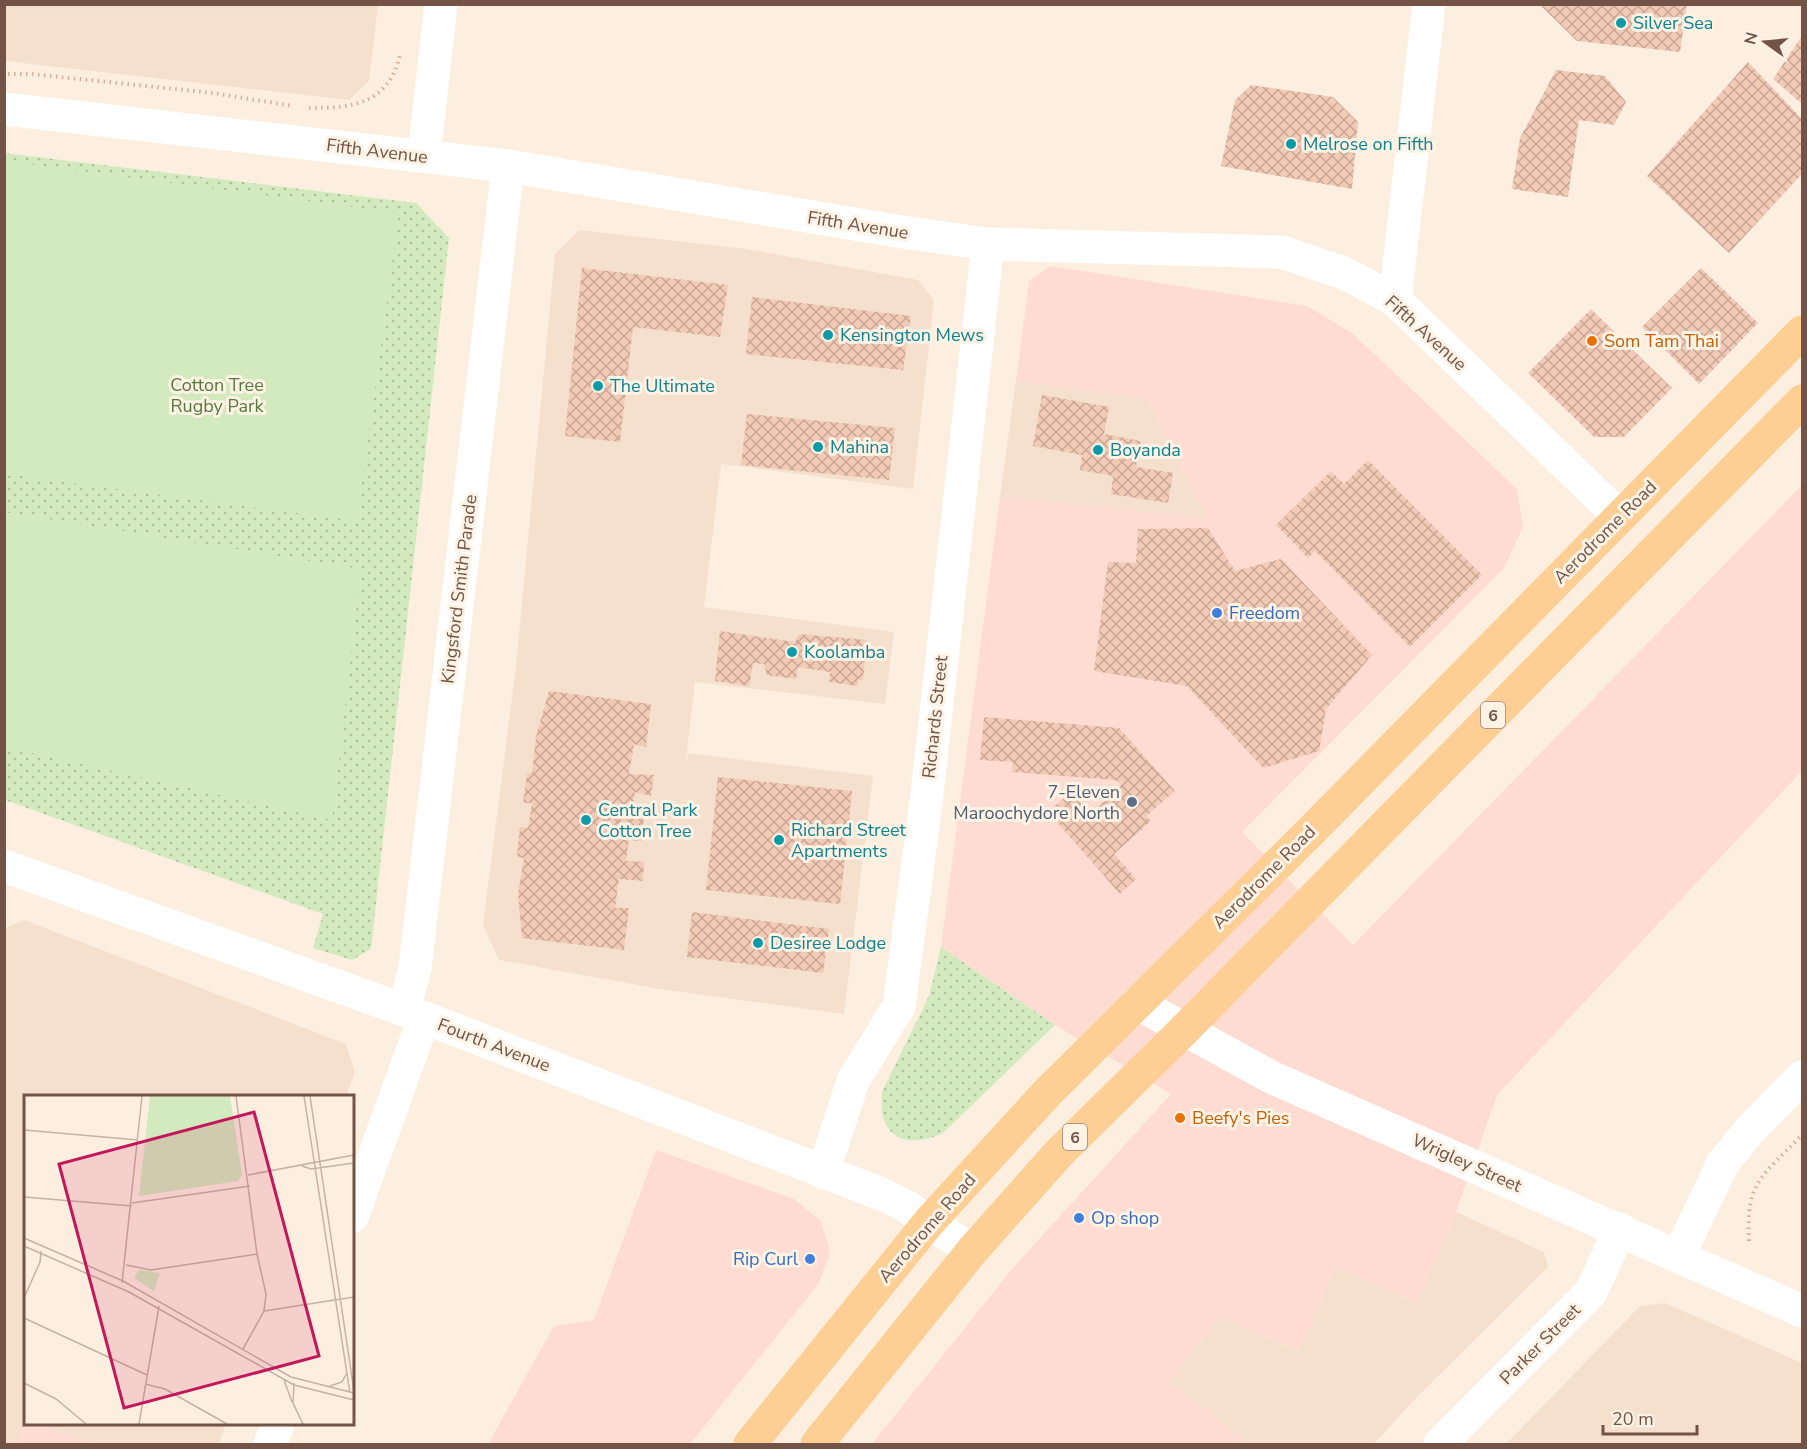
<svg xmlns="http://www.w3.org/2000/svg" width="1807" height="1449" viewBox="0 0 1807 1449" font-family="'Nunito Sans',sans-serif">
<style>
.residential{fill:#f4e0cd}
.commercial{fill:#fedcd2}
.grass{fill:url(#grass-dots)}
.garden{fill:#d3eabe}
.building{fill:url(#building-cross-hatch)}
.lines{fill:none;stroke-linecap:round;stroke-linejoin:round}
.path{stroke:#d7ad99;stroke-width:4;stroke-dasharray:1.5 4.5;stroke-linecap:butt}
.minor{stroke:#fff;stroke-width:33}
.major{stroke:#fecf95;stroke-width:33}
.culture-dot{fill:#0f9aa8;stroke:#fff3e5;stroke-width:2}
.food-dot{fill:#e8710a;stroke:#fff3e5;stroke-width:2}
.shop-dot{fill:#3f7fe0;stroke:#fff3e5;stroke-width:2}
.service-dot{fill:#5c6f8a;stroke:#fff3e5;stroke-width:2}
.labels{text-anchor:middle;stroke-width:6;stroke-linejoin:round;paint-order:stroke}
.shield{fill:#fff3e5;stroke:#9d8376;stroke-width:1.5}
.shield-label{font-size:16px;font-weight:bold;fill:#735346}
.culture-label{font-size:18px;fill:#0d838f;stroke:#fff3e5;text-anchor:start}
.street-label{font-size:18px;fill:#735346;stroke:#fff3e5}
.food-label{font-size:18px;fill:#c56008;stroke:#fff3e5;text-anchor:start}
.park-label{font-size:18px;fill:#54793e;stroke:#fff3e5}
.shop-label{font-size:18px;fill:#366cbe;stroke:#fff3e5;text-anchor:start}
.service-label{font-size:18px;fill:#4e5e75;stroke:#fff3e5;text-anchor:end}
.inset-road{fill:none;stroke:#c6b1a2;stroke-width:1.5}
.view{fill:#c2185b;fill-opacity:0.15;stroke:#c2185b;stroke-width:3}
.inset-edge{fill:none;stroke:#735346;stroke-width:3}
</style>
<defs>
<pattern id="grass-dots" width="8" height="8" patternUnits="userSpaceOnUse" patternTransform="scale(1.5)"><rect width="8" height="8" fill="#d3eabe"/><path d="M2 2h.1M6 6h.1" fill="none" stroke="#b0c09c" stroke-width="1.8" stroke-linecap="round"/></pattern>
<pattern id="building-cross-hatch" width="8" height="8" patternUnits="userSpaceOnUse" patternTransform="scale(1.5)"><rect width="8" height="8" fill="#f3cab6"/><path d="M0 0l8 8M0 8l8-8" fill="none" stroke="#c9a796"/></pattern>
</defs>
<rect width="100%" height="100%" fill="#fdefdf"/>
<g class="residential">
<path d="M5,4H378V5L369,81L349,100L5,61Z"/>
<path d="M579,230L746,249L918,280L934,300L913,489L721,464L704,607L894,632L885,704L695,682L685,768L688,753L873,776L844,1014L660,989L499,960L483,925L516,666L555,254Z"/>
<path d="M1016,381L1148,399L1207,518L1000,497Z"/>
<path d="M24,920L346,1044L355,1072L346,1096H26L25,1419L16,1444H5V928Z"/>
<path d="M1456,1212L1544,1252L1548,1267L1413,1401L1374,1444H1249L1168,1382L1220,1316L1299,1351L1336,1267L1417,1302Z"/>
<path d="M1665,1303L1802,1363V1444H1506L1640,1306Z"/>
<path d="M37,1424H226L219,1444H94Z"/>
</g>
<g class="commercial">
<path d="M1050,266L1307,306L1352,333L1517,489L1523,527L1504,568L1242,832L1353,945L1802,485V771L1497,1095L1456,1212L1417,1302L1336,1267L1299,1351L1220,1317L1168,1382L1249,1444H872L1012,1269L1171,1094L1055,1025L941,947L1000,497L1207,518L1148,399L1016,381L1029,281Z"/>
<path d="M656,1150L794,1199L821,1221L830,1252L819,1283L690,1444H488L554,1326L594,1320Z"/>
<path d="M25,1419L26,1424H37L94,1444H16Z"/>
</g>
<g class="grass">
<path d="M4,153L416,203L449,238L371,949L352,960L313,948L323,914L5,800Z"/>
<path d="M941,947L1055,1025L943,1133C905,1151 877,1136 882,1092L929,996Z"/>
</g>
<g class="garden">
<path d="M5,161L399,213L357,521L5,474Z"/>
<path d="M4,512L361,569L332,820L5,747Z"/>
</g>
<g class="building">
<path d="M1539,4H1687L1680,52L1577,41Z"/>
<path d="M1802,36V104L1773,79Z"/>
<path d="M1748,62L1802,119V174L1729,253L1647,176Z"/>
<path d="M1556,70L1605,76L1626,102L1614,125L1579,120L1568,197L1512,189L1520,138Z"/>
<path d="M1251,85L1333,97L1358,122L1352,189L1221,166L1235,100Z"/>
<path d="M582,268L728,285L720,337L633,327L620,442L565,436Z"/>
<path d="M1701,268L1758,323L1699,384L1642,327Z"/>
<path d="M752,297L911,316L903,370L746,354Z"/>
<path d="M1591,309L1672,388L1624,437H1594L1528,373Z"/>
<path d="M1042,395L1109,407L1104,434L1141,441L1136,467L1173,473L1168,503L1111,494L1113,476L1080,470L1082,455L1033,446Z"/>
<path d="M747,414L895,428L889,480L741,465Z"/>
<path d="M1368,460L1482,575L1410,647L1315,551L1308,558L1276,525L1331,471L1344,484Z"/>
<path d="M1208,528L1235,571L1281,559L1372,655L1326,709L1319,751L1263,768L1187,686L1094,671L1108,562L1136,563L1138,529Z"/>
<path d="M720,631L795,642L799,634L867,640L863,680L858,679V686L829,682L830,672L798,667L796,679L767,675L764,664L753,663L749,686L715,681Z"/>
<path d="M549,691L651,704L646,747L634,744L629,774L654,775L651,796L635,792L632,814H644L642,841L629,840L626,861L644,862L643,881L619,879L615,908H629L624,950L522,938L518,894L524,858L517,857L520,827L528,828L532,803H523L527,774L532,773L536,737Z"/>
<path d="M984,717L1119,728L1175,791L1146,816L1151,821L1114,854L1136,879L1120,894L1048,812L1071,792L1090,814L1122,784L1115,780L1012,772L1013,762L980,760Z"/>
<path d="M718,777L852,791L840,904L706,890Z"/>
<path d="M692,912L829,929L823,973L687,957Z"/>
</g>
<g class="lines">
<g class="path">
<path d="M8,74H31L213,93L293,106"/>
<path d="M309,108C354,108 388,104 400,55"/>
<path d="M1749,1241C1745,1181 1764,1175 1802,1135"/>
</g>
<g class="minor">
<path d="M4,109L508,166L902,232L988,244L1282,252L1344,273L1395,300L1620,517"/>
<path d="M424,156L441,4"/>
<path d="M1395,300L1429,4"/>
<path d="M4,866L404,1010L879,1193L906,1206L972,1251"/>
<path d="M1137,1003L1271,1077L1802,1311"/>
<path d="M404,1010L415,968L508,166"/>
<path d="M823,1173L853,1081L899,1006L926,803L988,244"/>
<path d="M352,1217L424,1018"/>
<path d="M1679,1255L1723,1163L1750,1130L1802,1077"/>
<path d="M270,1444L278,1424"/>
<path d="M1440,1444L1591,1292L1620,1229"/>
</g>
<g class="major">
<path d="M750,1444L929,1222L1047,1093L1314,828L1802,332"/>
<path d="M817,1444L972,1251L1059,1153L1184,1030L1802,401"/>
</g>
</g>
<g class="culture-dot">
<circle cx="1621" cy="23" r="6"/>
<circle cx="1291" cy="144" r="6"/>
<circle cx="828" cy="335" r="6"/>
<circle cx="598" cy="386" r="6"/>
<circle cx="818" cy="447" r="6"/>
<circle cx="1098" cy="450" r="6"/>
<circle cx="792" cy="652" r="6"/>
<circle cx="586" cy="820" r="6"/>
<circle cx="779" cy="840" r="6"/>
<circle cx="758" cy="943" r="6"/>
</g>
<g class="food-dot">
<circle cx="1592" cy="341" r="6"/>
<circle cx="1180" cy="1118" r="6"/>
</g>
<g class="shop-dot">
<circle cx="1217" cy="613" r="6"/>
<circle cx="1079" cy="1218" r="6"/>
<circle cx="810" cy="1259" r="6"/>
</g>
<circle class="service-dot" cx="1132" cy="802" r="6"/>
<g class="labels">
<g class="shield">
<rect x="1481" y="702" width="24" height="26" rx="4.5"/>
<rect x="1063" y="1124" width="24" height="26" rx="4.5"/>
</g>
<g class="shield-label">
<text x="1493" y="721">6</text>
<text x="1075" y="1143">6</text>
</g>
<g class="culture-label">
<text x="1633" y="29">Silver Sea</text>
<text x="1303" y="150">Melrose on Fifth</text>
<text x="840" y="341">Kensington Mews</text>
<text x="610" y="392">The Ultimate</text>
<text x="830" y="453">Mahina</text>
<text x="1110" y="456">Boyanda</text>
<text x="804" y="658">Koolamba</text>
<text x="598" y="816">Central Park<tspan x="598" dy="21">Cotton Tree</tspan></text>
<text x="791" y="836">Richard Street<tspan x="791" dy="21">Apartments</tspan></text>
<text x="770" y="949">Desiree Lodge</text>
</g>
<g class="street-label">
<text transform="translate(377 151) rotate(7)" y="6">Fifth Avenue</text>
<text transform="translate(858 225) rotate(9)" y="6">Fifth Avenue</text>
<text transform="translate(1426 333) rotate(42)" y="6">Fifth Avenue</text>
<text transform="translate(1605 532) rotate(-45)" y="6">Aerodrome Road</text>
<text transform="translate(459 589) rotate(-83)" y="6">Kingsford Smith Parade</text>
<text transform="translate(935 717) rotate(-84)" y="6">Richards Street</text>
<text transform="translate(1264 877) rotate(-45)" y="6">Aerodrome Road</text>
<text transform="translate(494 1045) rotate(21)" y="6">Fourth Avenue</text>
<text transform="translate(1467 1163) rotate(24)" y="6">Wrigley Street</text>
<text transform="translate(927 1228) rotate(-49)" y="6">Aerodrome Road</text>
<text transform="translate(1540 1344) rotate(-45)" y="6">Parker Street</text>
</g>
<g class="food-label">
<text x="1604" y="347">Som Tam Thai</text>
<text x="1192" y="1124">Beefy's Pies</text>
</g>
<g class="park-label">
<text x="217" y="391">Cotton Tree<tspan x="217" dy="21">Rugby Park</tspan></text>
</g>
<g class="shop-label">
<text x="1229" y="619">Freedom</text>
<text x="1091" y="1224">Op shop</text>
<text x="798" y="1265" text-anchor="end">Rip Curl</text>
</g>
<g class="service-label">
<text x="1120" y="798">7-Eleven<tspan x="1120" dy="21">Maroochydore North</tspan></text>
</g>
</g>
<g transform="translate(24 1095)">
<rect width="330" height="330" fill="#fdefdf"/>
<path d="M126,1H206L218,80L214,86L115,101ZM115,175L136,178L130,196L110,183Z" fill="#d3eabe"/>
<path d="M207,9L216,78L173,84L164,15ZM159,15L166,86L132,91L128,19Z" fill="#d3eabe"/>
<path class="inset-road" d="M212,1L233,159L242,199L240,216L219,254M280,1L326,298M286,1L330,296M0,35L114,45M278,71L287,74L330,68M224,80L330,60M0,102L108,111M108,108L226,91M0,143L99,186L267,282L330,298M0,151L105,197L270,290L330,305M102,170L127,175L233,159M98,188L118,1M0,203L16,167L17,156M240,216L330,202M0,223L123,280M260,285L268,307M0,288L32,304L62,329M270,288L269,308L279,329M121,289L141,294L203,329M306,291L318,287L323,278M115,329L135,211"/>
<path class="view" d="M230,17L295,261L100,313L35,69Z"/>
<rect width="330" height="330" class="inset-edge"/>
</g>
<rect width="1807" height="1449" fill="none" stroke="#735346" stroke-width="12"/>
<g transform="translate(1765 42) rotate(285)" stroke="#fff3e5" stroke-width="4.5" paint-order="stroke">
<path d="M0-4.5L10 22L0 15L-10 22Z" fill="#735346"/>
<text y="-9" font-size="16" font-weight="bold" text-anchor="middle" fill="#735346">N</text>
</g>
<path d="M1603 1425v9h94v-9" fill="none" stroke="#735346" stroke-width="3"/>
<text x="1612" y="1425" font-size="18" fill="#735346" stroke="#fff3e5" stroke-width="4.5" paint-order="stroke">20 m</text>
</svg>
